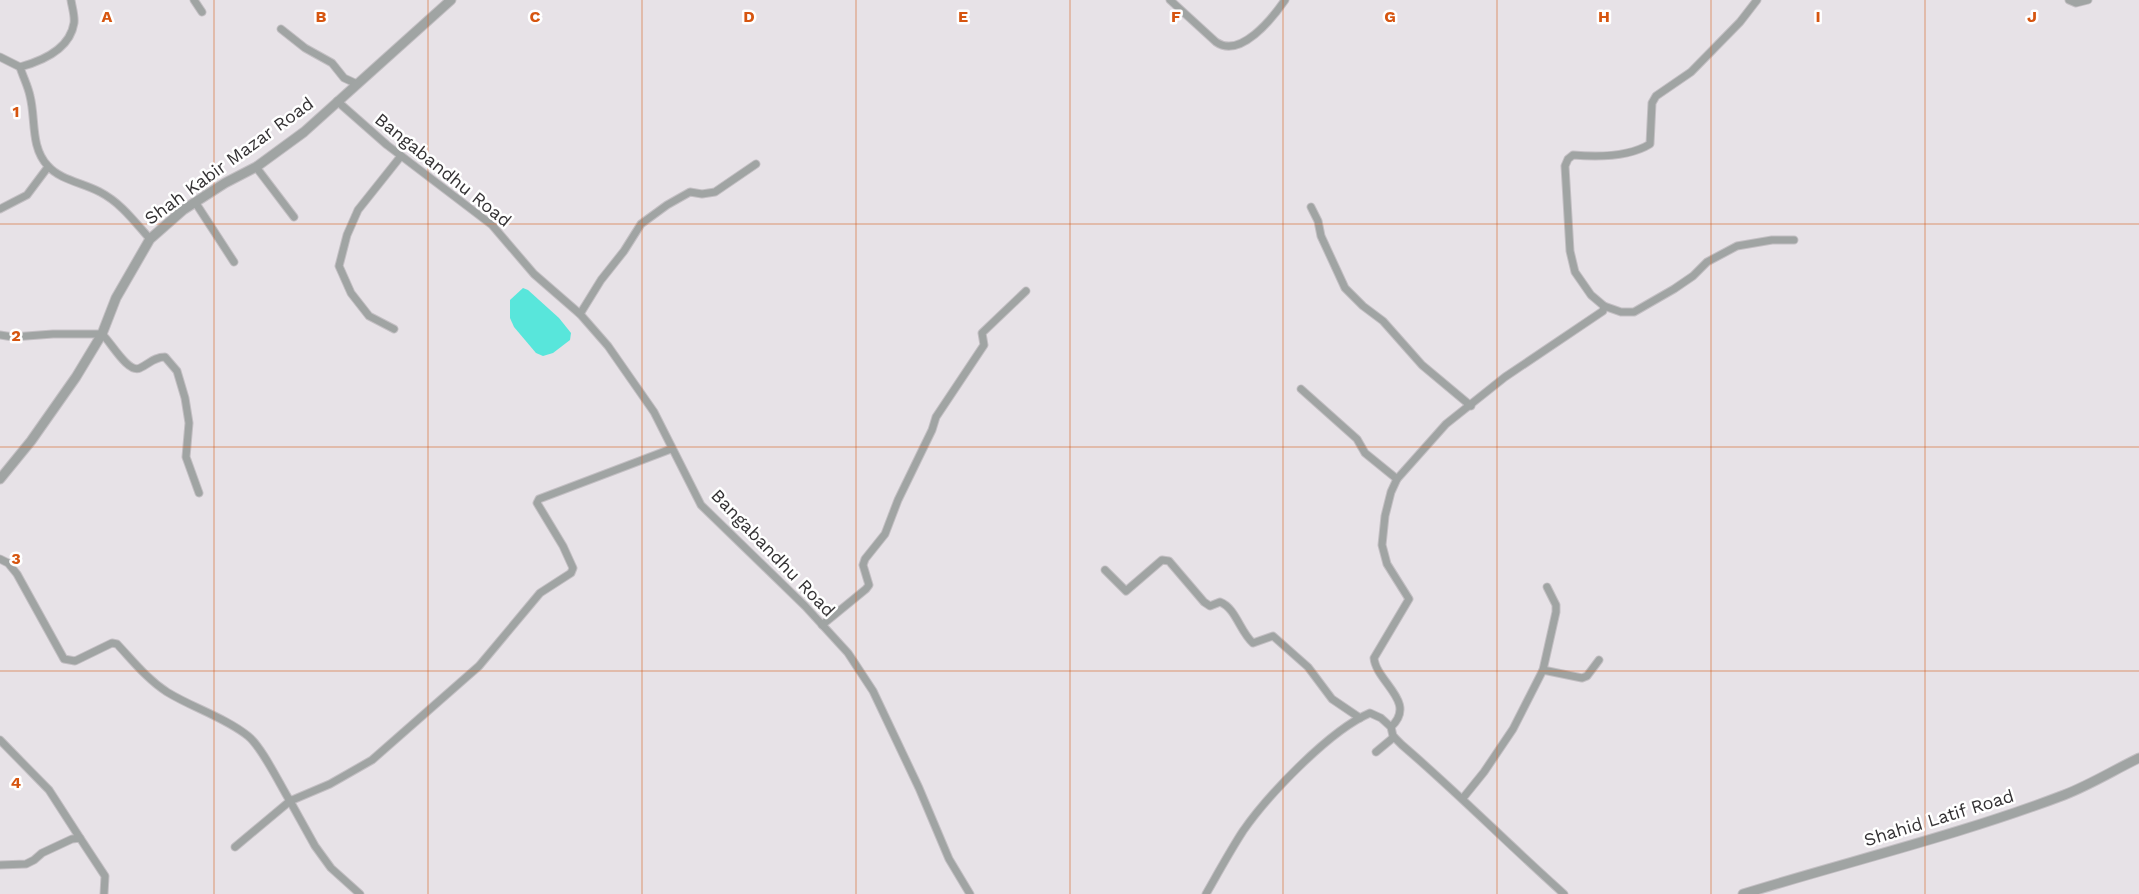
<svg xmlns="http://www.w3.org/2000/svg" width="2139" height="894" viewBox="0 0 2139 894" font-family="'Work Sans',sans-serif">
<style>
.water{fill:#58e6db}
.lines{fill:none;stroke-linecap:round;stroke-linejoin:round}
.minor-casing{stroke:#c3bfc3;stroke-width:9}
.tertiary-casing{stroke:#c3bfc3;stroke-width:11}
.minor{stroke:#a0a4a3;stroke-width:7}
.tertiary{stroke:#a0a4a3;stroke-width:9}
.grid{fill:none;stroke:#d65510;stroke-width:1;stroke-opacity:0.55}
.labels{text-anchor:middle;stroke-width:5;stroke-linejoin:round;paint-order:stroke}
.street-label{font-size:18px;fill:#343234;stroke:#fff}
.grid-label{font-size:16px;text-anchor:middle;font-weight:bold;fill:#d65510;stroke:#fff;stroke-width:5;stroke-linejoin:round;paint-order:stroke}
</style>
<rect width="100%" height="100%" fill="#e7e2e7"/>
<path class="water" d="M523,288L528,290L559,318L571,333L570,340L553,353L543,356L536,353L514,327L510,318V300Z"/>
<g class="lines">
<defs>
<g id="minor">
<path d="M71,0C72,7 75,16 74,23C70,49 42,61 20,67C23,77 28,86 30,96C36,119 30,147 48,166C60,180 84,183 100,192C121,203 134,221 150,239"/>
<path d="M194,0L202,12"/>
<path d="M1170,0L1216,42C1240,59 1272,19 1285,0"/>
<path d="M2069,0L2076,3L2088,0"/>
<path d="M281,29L305,48L332,63L344,78L357,84"/>
<path d="M0,57L20,67"/>
<path d="M337,101L387,145L492,225L534,274L580,314L608,346L654,412L701,505L805,606L848,653L873,691L919,788L949,859L970,894"/>
<path d="M256,167L294,217"/>
<path d="M195,202L234,262"/>
<path d="M1311,207L1318,221L1321,236L1345,288L1363,306L1383,321L1422,365L1471,406"/>
<path d="M0,209L27,195L48,167"/>
<path d="M1604,306L1621,312H1634L1674,289L1693,276L1707,262L1737,246L1772,240H1794"/>
<path d="M580,314L601,280L624,251L641,224L667,205L690,192L702,194L715,192L756,164"/>
<path d="M394,329L369,316L351,293L339,266L347,235L358,210L401,156"/>
<path d="M0,335L13,337L53,334H102C111,342 128,374 140,368C149,364 154,357 165,357L177,371L185,398L189,423L186,457L199,493"/>
<path d="M1301,389L1357,439L1365,453L1397,479"/>
<path d="M0,559L8,563L17,574L64,659L75,661L112,643L117,644C133,661 147,679 167,692C193,708 224,717 248,736C262,747 280,785 290,801L330,784L372,760L479,666L540,593L571,573L573,568L563,546L537,503L539,499L671,449"/>
<path d="M1105,570L1126,591L1162,560L1169,561L1204,602L1210,606L1220,602C1236,608 1240,632 1253,643L1273,636L1308,667L1332,699L1360,718"/>
<path d="M822,625L866,589L869,585L863,565L865,559L885,534L898,500L932,430L936,417L984,345L982,333L1026,291"/>
<path d="M1543,670L1556,612V605L1547,587"/>
<path d="M1391,727L1393,736L1402,745C1458,793 1509,845 1564,894"/>
<path d="M0,740L49,790L80,838"/>
<path d="M1376,752L1394,737"/>
<path d="M1463,798L1484,772L1513,729L1543,670L1582,678L1587,676L1599,660"/>
<path d="M235,847L290,801L315,846L331,868L360,894"/>
<path d="M0,865L26,864L34,860L42,853L72,839L80,838L105,876L104,894"/>
<path d="M1206,894C1218,873 1230,851 1243,831C1268,795 1330,730 1370,713L1381,718L1391,727C1418,702 1376,682 1374,658L1409,599L1387,564L1382,545L1385,516L1391,492L1397,479L1446,424L1505,377L1603,311L1604,306L1591,295L1575,272L1570,251L1565,166L1568,159L1573,155C1596,157 1629,157 1650,144L1652,103L1656,96L1691,72L1740,22L1757,0"/>
</g>
<g id="tertiary">
<path d="M0,479L31,441L76,377L102,334L116,298L150,239L183,210L225,183L256,167L304,132L451,0"/>
<path d="M1743,894C1850,861 1959,835 2064,795C2090,785 2114,770 2139,758"/>
</g>
</defs>
<use href="#minor" class="minor-casing"/>
<use href="#tertiary" class="tertiary-casing"/>
<use href="#minor" class="minor"/>
<use href="#tertiary" class="tertiary"/>
</g>
<path class="grid" d="M214,0V894M428,0V894M642,0V894M856,0V894M1070,0V894M1283,0V894M1497,0V894M1711,0V894M1925,0V894M0,224H2139M0,447H2139M0,671H2139"/>
<g class="labels">
<g class="street-label">
<text transform="translate(229 161) rotate(-36)" y="6">Shah Kabir Mazar Road</text>
<text transform="translate(443 170) rotate(39)" y="6">Bangabandhu Road</text>
<text transform="translate(773 553) rotate(46)" y="6">Bangabandhu Road</text>
<text transform="translate(1939 818) rotate(-17)" y="6">Shahid Latif Road</text>
</g>
</g>
<g class="grid-label">
<text x="107" y="22">A</text>
<text x="321" y="22">B</text>
<text x="535" y="22">C</text>
<text x="749" y="22">D</text>
<text x="963" y="22">E</text>
<text x="1176" y="22">F</text>
<text x="1390" y="22">G</text>
<text x="1604" y="22">H</text>
<text x="1818" y="22">I</text>
<text x="2032" y="22">J</text>
<text x="16" y="117">1</text>
<text x="16" y="341">2</text>
<text x="16" y="564">3</text>
<text x="16" y="788">4</text>
</g>
</svg>
